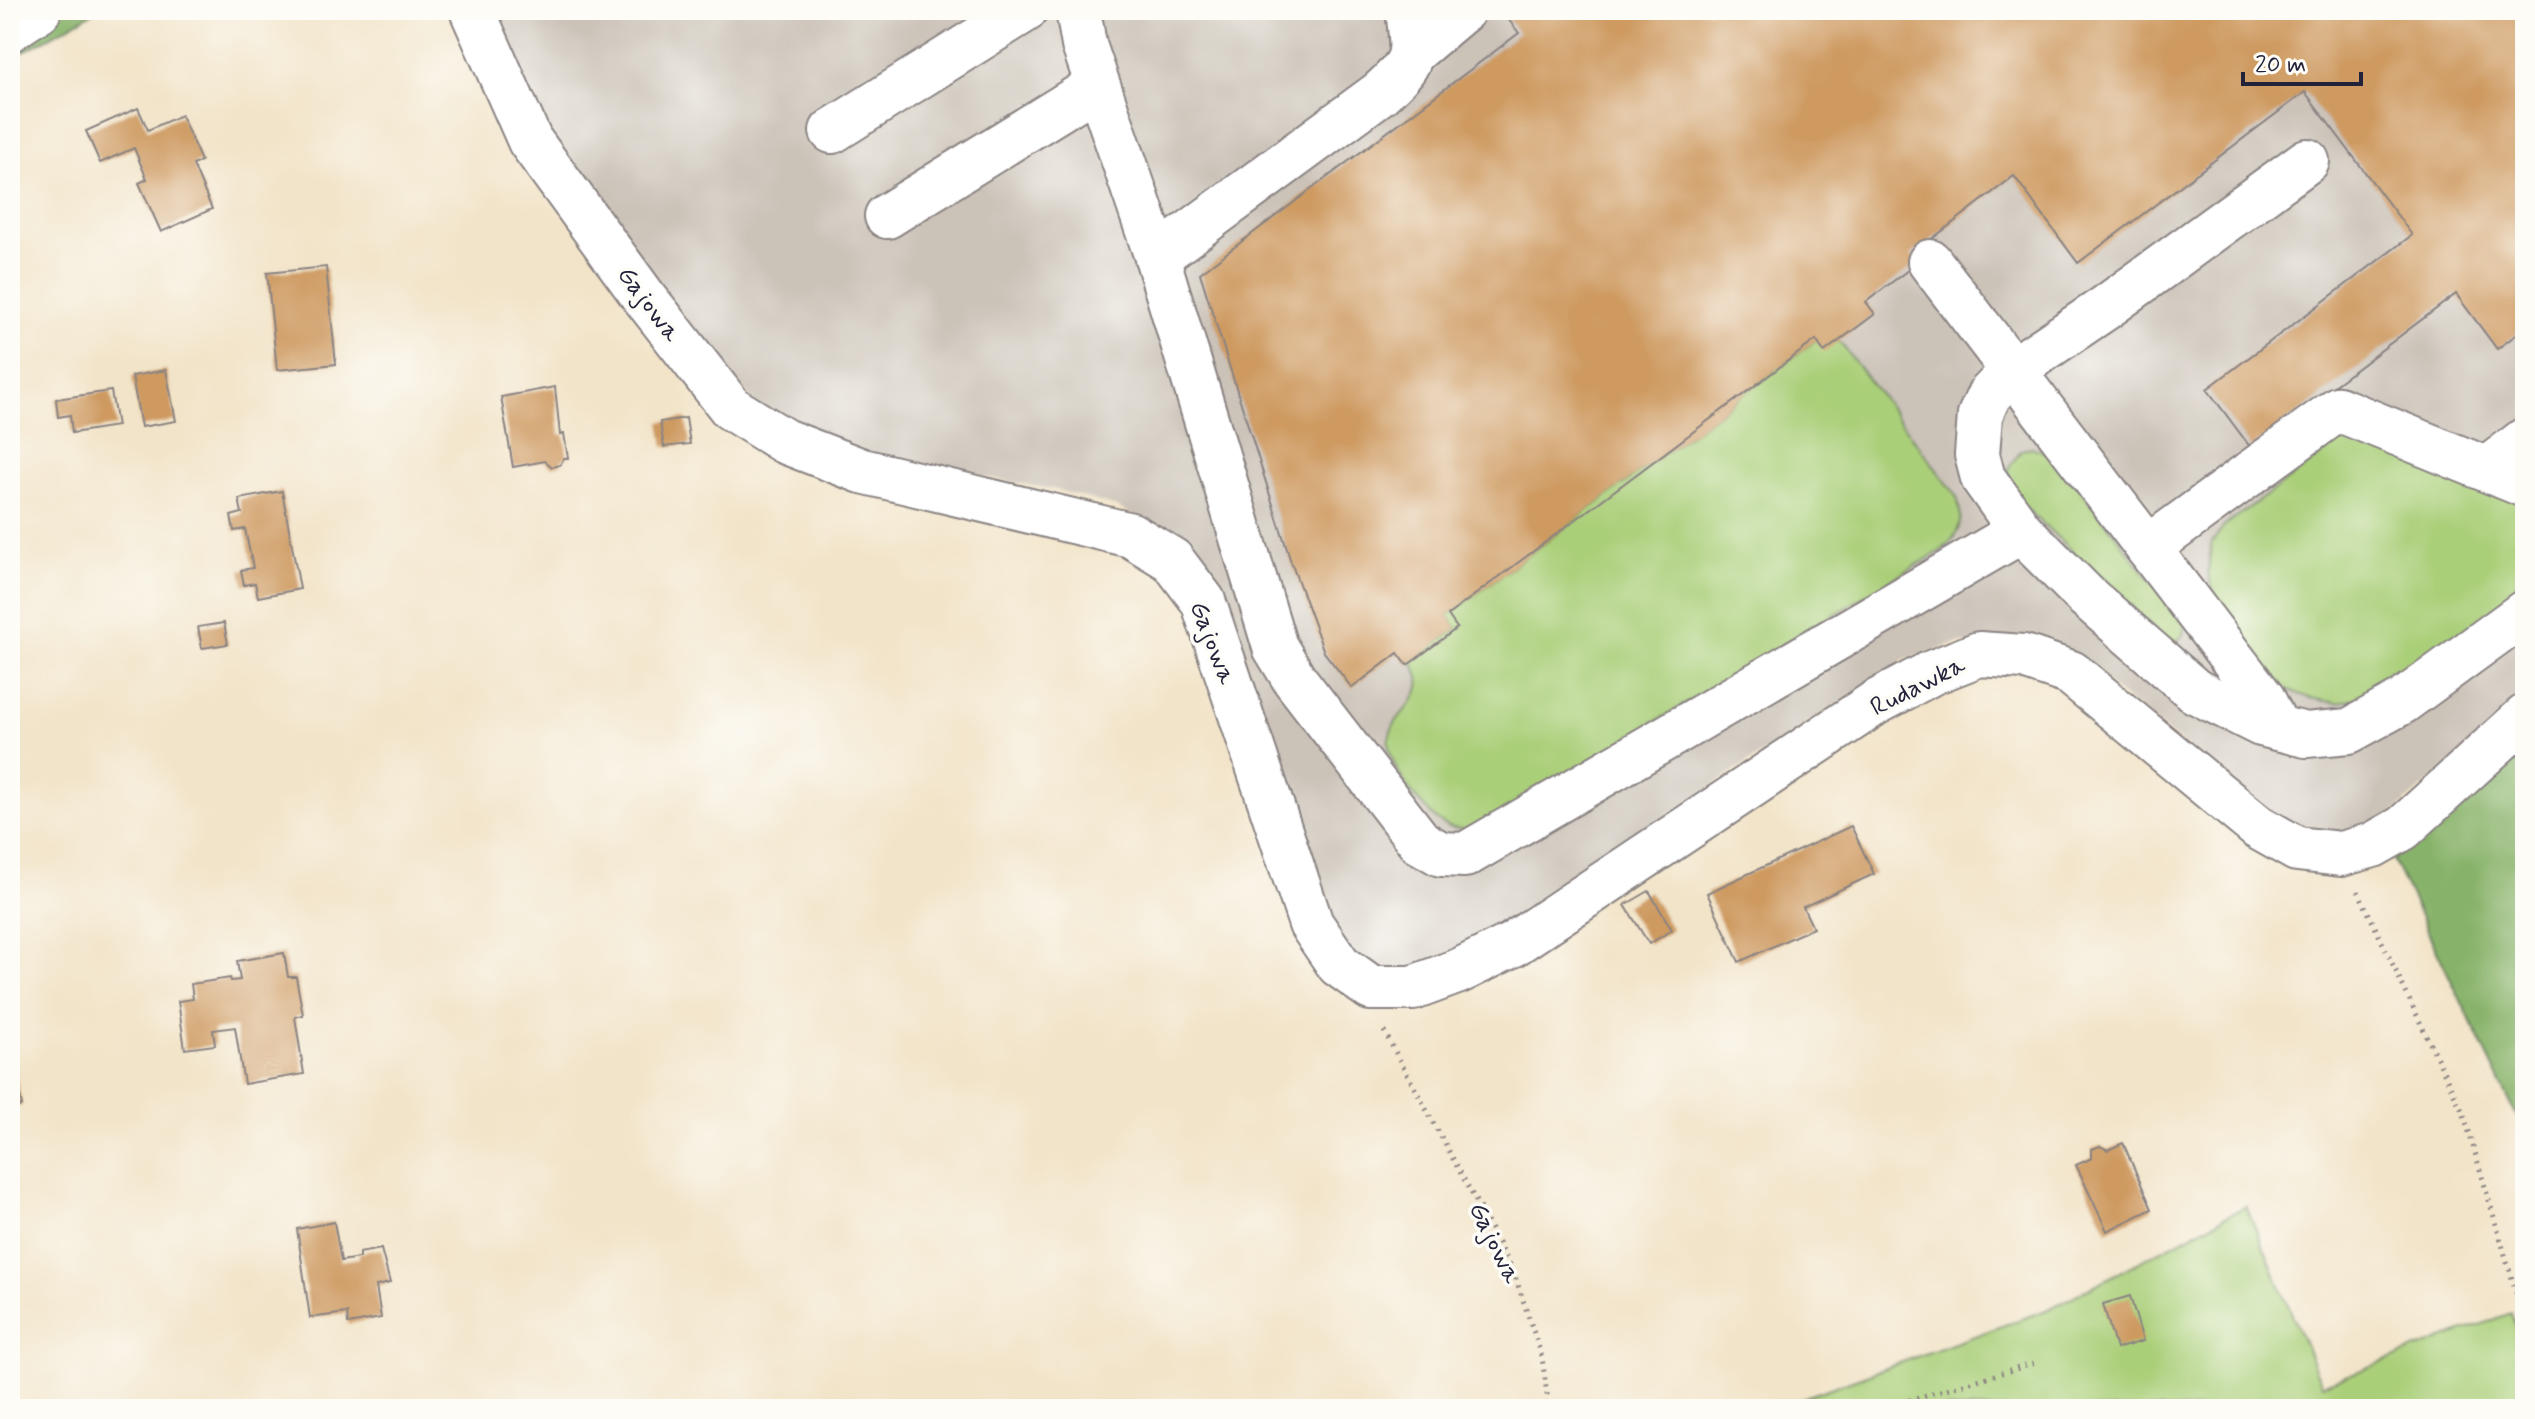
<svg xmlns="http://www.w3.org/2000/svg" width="2535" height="1419" viewBox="0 0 2535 1419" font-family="Mynerve,sans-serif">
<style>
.industrial{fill:#cbc2b8}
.green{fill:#aacf79;stroke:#66785a;stroke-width:2}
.forest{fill:#87b269;stroke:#546a52;stroke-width:2}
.building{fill:#ce9a60}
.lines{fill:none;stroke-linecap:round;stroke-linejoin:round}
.minor-casing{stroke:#8a8382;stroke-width:48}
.path{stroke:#8a8382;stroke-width:5;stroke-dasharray:2 6;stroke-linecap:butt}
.minor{stroke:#fff;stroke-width:44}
.labels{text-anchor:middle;stroke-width:7;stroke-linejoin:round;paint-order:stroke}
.street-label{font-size:26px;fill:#22223b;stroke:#fdfcf7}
</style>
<rect width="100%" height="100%" fill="#fdfcf7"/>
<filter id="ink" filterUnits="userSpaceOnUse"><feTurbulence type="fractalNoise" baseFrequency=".0125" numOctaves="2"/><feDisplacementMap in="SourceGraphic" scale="16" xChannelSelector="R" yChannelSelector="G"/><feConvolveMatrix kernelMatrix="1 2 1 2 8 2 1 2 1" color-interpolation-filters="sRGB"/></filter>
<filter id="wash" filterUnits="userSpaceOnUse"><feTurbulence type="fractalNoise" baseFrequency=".006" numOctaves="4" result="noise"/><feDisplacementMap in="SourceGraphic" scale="32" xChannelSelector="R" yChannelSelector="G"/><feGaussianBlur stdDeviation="1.8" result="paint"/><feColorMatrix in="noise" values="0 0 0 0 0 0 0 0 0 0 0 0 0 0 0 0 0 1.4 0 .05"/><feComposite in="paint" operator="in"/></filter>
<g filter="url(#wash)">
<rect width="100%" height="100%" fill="#f2e4c9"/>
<path class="industrial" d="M485,10H2525V699L2392,814L2354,830L2303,837L2083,665L1960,643L1906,659L1665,817L1499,939L1396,973L1348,956L1162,531L1117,507L1058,490L891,461L760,410L570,176Z"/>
<g class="green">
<path d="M1816,340L1839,341L1956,495C1964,518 1962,533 1942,550L1485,824C1473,829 1462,831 1449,827C1427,819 1384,762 1389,738C1395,707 1436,698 1412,662L1457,628L1448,615Z"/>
<path d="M2369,436L2525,497V589L2371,695L2338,703L2309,698L2284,688L2260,664L2218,605L2208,573L2211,544L2224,526L2344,439Z"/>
<path d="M2031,447L2054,455L2184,624C2185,637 2179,644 2165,639L2022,504L2009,482L2008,469L2021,450Z"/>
<path d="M2246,1206L2322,1385L2511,1313L2525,1363V1409H1772L2049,1309Z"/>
</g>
<g class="forest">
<path d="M10,10H98L10,59Z"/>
<path d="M2525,739V1133L2393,860Z"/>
</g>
<g id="blocks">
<g class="building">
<path d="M1520,10H2525V328L2497,349L2456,294L2251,448L2207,389L2412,235L2305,92L2078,263L2014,176L1911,255L1917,263L1866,302L1875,314L1824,352L1816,340L1448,615L1457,628L1412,662L1407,665L1398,653L1352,688L1324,652L1291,562L1200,273L1519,33L1508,19Z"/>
<path d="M138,108L148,130L181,115L201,161L193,165L212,209L161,232L139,183L147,179L134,148L100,163L86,131Z"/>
<path d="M326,267L336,364L277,370L267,273Z"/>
<path d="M166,370L176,421L141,427L132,376Z"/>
<path d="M555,387L560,435L564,434L568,458H564L560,465L552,467L545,461L513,467L501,397Z"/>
<path d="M111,391L117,426L72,433L70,415L58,417L56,399Z"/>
<path d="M686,418L690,444L664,447L660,422Z"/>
<path d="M282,491L300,589L258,597L255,583L244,585L241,570L253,568L245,529L234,531L231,516L242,513L239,499Z"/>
<path d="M224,623L228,644L202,648L198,627Z"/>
<path d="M1851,826L1874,874L1803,907L1813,928L1739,962L1707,893Z"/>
<path d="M1649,891L1672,930L1649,944L1625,905Z"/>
<path d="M284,953L288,977H296L303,1015L295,1017L304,1074L244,1084L235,1027L213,1030L215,1045L185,1049L178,1001L193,999L191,984L230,978L231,981L240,980L237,961Z"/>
<path d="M10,1044L22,1106L10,1108Z"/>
<path d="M2123,1143L2152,1209L2107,1231L2076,1165L2092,1158V1149L2100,1146L2108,1150Z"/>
<path d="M334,1222L341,1261L359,1258V1253L381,1249L390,1283L376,1286L381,1318L348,1324L347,1313L310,1318L297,1229Z"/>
<path d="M2130,1296L2143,1341L2116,1349L2103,1304Z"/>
</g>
</g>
</g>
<g filter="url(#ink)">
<use href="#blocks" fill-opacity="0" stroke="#8a8382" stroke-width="2"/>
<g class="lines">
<defs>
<g id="minor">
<path d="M472,10L530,141L641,293L731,408L784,441L862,471L1131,535L1172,560L1203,601L1311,924L1339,965L1371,988H1413L1459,971L1512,945L1875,703L1931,673L1979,654L2024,657L2071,673L2258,827L2297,849L2341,854L2373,845L2403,828L2525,717"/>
<path d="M1078,10L1084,45L1157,257L1275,647L1295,680L1420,842L1441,854L1465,855L2021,531"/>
<path d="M10,29L39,10"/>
<path d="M1413,52L1463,10"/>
<path d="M832,131L1025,10"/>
<path d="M2307,161L2105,308L2013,370L1989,395L1980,415L1977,455L1983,478L2021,531L2086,596L2195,691L2261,724L2277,728L2306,735L2349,731L2402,702L2525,612"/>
<path d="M887,216L1097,86"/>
<path d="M1157,257L1380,93C1416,60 1414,58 1408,10"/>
<path d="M1930,262L2263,699L2277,728"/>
<path d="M2487,469L2525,440"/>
<path d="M2148,548L2338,409L2525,485"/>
</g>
</defs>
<use href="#minor" class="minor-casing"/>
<g class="path">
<path d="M2358,891L2464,1115L2525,1323"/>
<path d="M1384,1031L1513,1270L1542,1357L1549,1409"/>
<path d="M1878,1409L2036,1363"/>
</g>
<use href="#minor" class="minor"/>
</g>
</g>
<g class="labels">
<g class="street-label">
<text transform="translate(650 303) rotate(53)" y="9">Gajowa</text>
<text transform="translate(1214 642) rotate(69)" y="9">Gajowa</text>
<text transform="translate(1917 685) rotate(-27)" y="9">Rudawka</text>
<text transform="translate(1496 1242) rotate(64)" y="9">Gajowa</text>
</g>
</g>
<rect width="2535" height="1419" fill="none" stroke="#fdfcf7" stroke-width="40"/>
<path d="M2243 72v12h118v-12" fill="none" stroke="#22223b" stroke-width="4"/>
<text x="2255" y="72" font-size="24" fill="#22223b" stroke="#fdfcf7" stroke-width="6" paint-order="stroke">20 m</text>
</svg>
